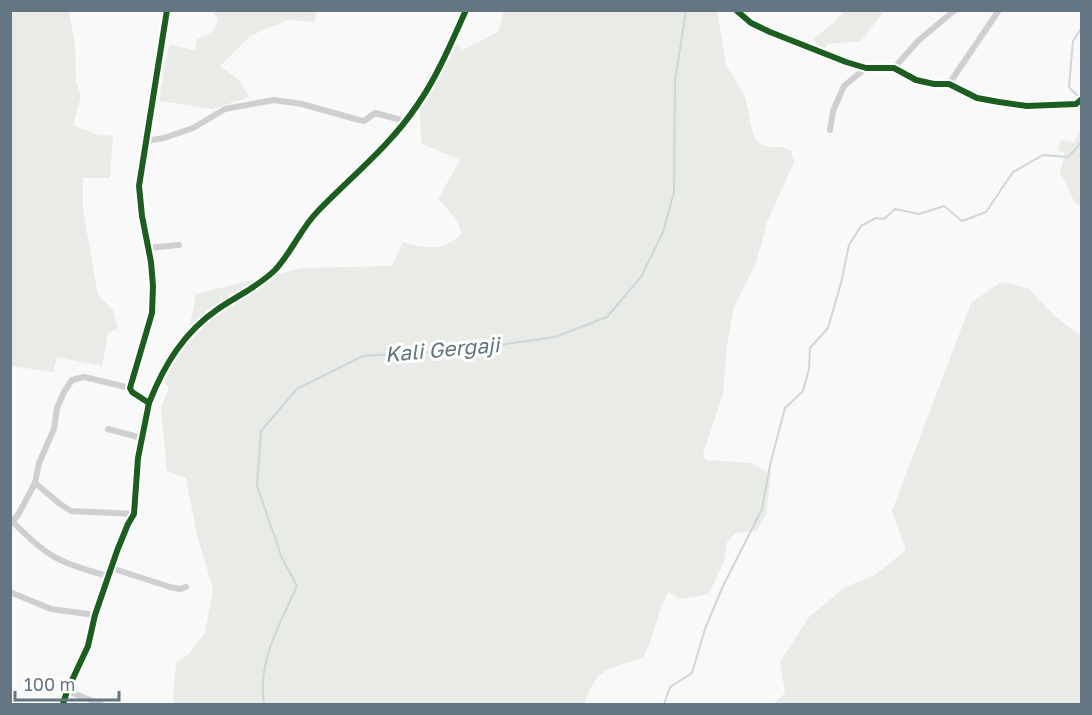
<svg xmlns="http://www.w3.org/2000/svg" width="1092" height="715" viewBox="0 0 1092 715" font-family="'Golos Text',sans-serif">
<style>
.green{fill:#e8ebe6}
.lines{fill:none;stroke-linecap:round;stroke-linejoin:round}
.stream{stroke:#ced6d9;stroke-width:2}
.minor{stroke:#cecfd0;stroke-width:6}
.tertiary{stroke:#cecfd0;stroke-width:8}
.cycleway-casing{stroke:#fff;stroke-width:10}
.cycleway{stroke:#1b5e20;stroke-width:6}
.labels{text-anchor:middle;stroke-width:6;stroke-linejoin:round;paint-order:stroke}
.water-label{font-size:21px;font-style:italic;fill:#60757c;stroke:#fff}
</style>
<rect width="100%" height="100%" fill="#f9f9f9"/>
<g class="green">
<path d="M11,10L69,11L75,44L76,82L81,96L73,125L95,134L113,136L110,178H83V210L98,295L113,310L118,328L108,333L102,366L57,357L53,372L11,366Z"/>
<path d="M212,11H317L314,22L288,20L250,36L220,66L239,80L249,97L213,109L159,101L165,62L170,45L195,50L197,39L214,31L218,19Z"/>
<path d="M504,11H717L726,65L745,96L754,138C771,154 774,142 791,150L794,162L767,222L756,263L734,307L727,346L723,394L703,454L706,460L751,463L771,474L766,514L757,531L735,533L727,542L724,561L709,594L680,599L668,592C657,613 654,636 643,658C608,669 597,667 584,704H174C172,690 176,676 176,662L188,655L205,633L213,589L197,535L186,478L167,471L161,408L169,387L163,381L186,345L196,294L302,268L392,266L403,242C425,249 443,252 461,234C459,218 448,210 438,199L460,160L421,143L420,92L427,77L437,63L448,36L463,50L498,32Z"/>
<path d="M844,11H884L861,41L828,44L823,50L813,39L837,20Z"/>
<path d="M1081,129V206L1075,203L1060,172L1065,153L1057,150L1061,140L1074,143Z"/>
<path d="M1001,282L1028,288L1056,317L1078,334H1081V704H773L785,693L780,662L809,617L845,587L875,575L906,550L892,511L971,303Z"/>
</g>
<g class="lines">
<g class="stream">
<path d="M1080,98L1069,87L1073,41L1082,27"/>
<path d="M264,704C257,662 280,624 297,586L282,558L257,486L261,431L297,389L363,356L464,350L555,337L607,317L641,277L663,232L674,192L675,81L686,10"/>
<path d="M664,704L670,687L692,673L705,629L723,586L762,509L770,465L785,408L803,391L809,369L810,348L828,328L841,283L849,245L861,226L876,218L884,219L895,209L919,214L944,206L962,221L986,212L1013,172L1043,155L1068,157L1082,142"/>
</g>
<g class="minor">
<path d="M894,68L919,40L955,10"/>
<path d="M949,84L999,10"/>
<path d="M830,130L833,111L844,86L866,68"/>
<path d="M146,141L164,138L193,128L225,109L274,100L302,104L359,120L364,121L375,113L405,121"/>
<path d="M148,248L179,245"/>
<path d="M149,403C164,365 184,332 218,309C237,296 259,286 275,270C292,252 301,228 318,211C352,176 391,145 418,104C437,77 452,41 466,10"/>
<path d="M108,429L142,438"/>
<path d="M35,483L60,504L71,511L134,514"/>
<path d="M12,521C47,557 59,563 108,576"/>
<path d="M10,524L18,515L35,483L39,463L54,429L57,408L64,392L72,380L84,377L130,388"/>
<path d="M111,568L170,587L180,589L186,587"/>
<path d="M10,592L51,609L95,615"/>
<path d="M67,691L101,704"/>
<path d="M63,704L67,691L88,646L95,615L117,551L128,524L134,514L138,458L149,403L132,392L130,388L152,313L153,286L151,262L142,216L139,186L167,10"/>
</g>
<path class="tertiary" d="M736,10L751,23L770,32L846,62L866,68H894L916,80L934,84H949L977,98L999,102L1027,106L1076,104L1082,99"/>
<defs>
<g id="cycleway">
<path d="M736,10L751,23L770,32L846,62L866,68H894L916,80L934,84H949L977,98L999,102L1027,106L1076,104L1082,99"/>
<path d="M149,403C164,365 184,332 218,309C237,296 259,286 275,270C292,252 301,228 318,211C352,176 391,145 418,104C437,77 452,41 466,10"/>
<path d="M63,704L67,691L88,646L95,615L117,551L128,524L134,514L138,458L149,403L132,392L130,388L152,313L153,286L151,262L142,216L139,186L167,10"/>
</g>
</defs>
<use href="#cycleway" class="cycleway-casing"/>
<use href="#cycleway" class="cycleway"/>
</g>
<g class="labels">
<g class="water-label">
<text transform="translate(442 350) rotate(-5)" y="7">Kali Gergaji</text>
</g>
</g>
<rect width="1092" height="715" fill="none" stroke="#657683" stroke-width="24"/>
<path d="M15 691v9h104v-9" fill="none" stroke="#657683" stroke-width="3"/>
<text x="24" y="691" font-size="18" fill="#657683" stroke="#ffffff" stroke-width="4.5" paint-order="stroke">100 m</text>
</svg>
